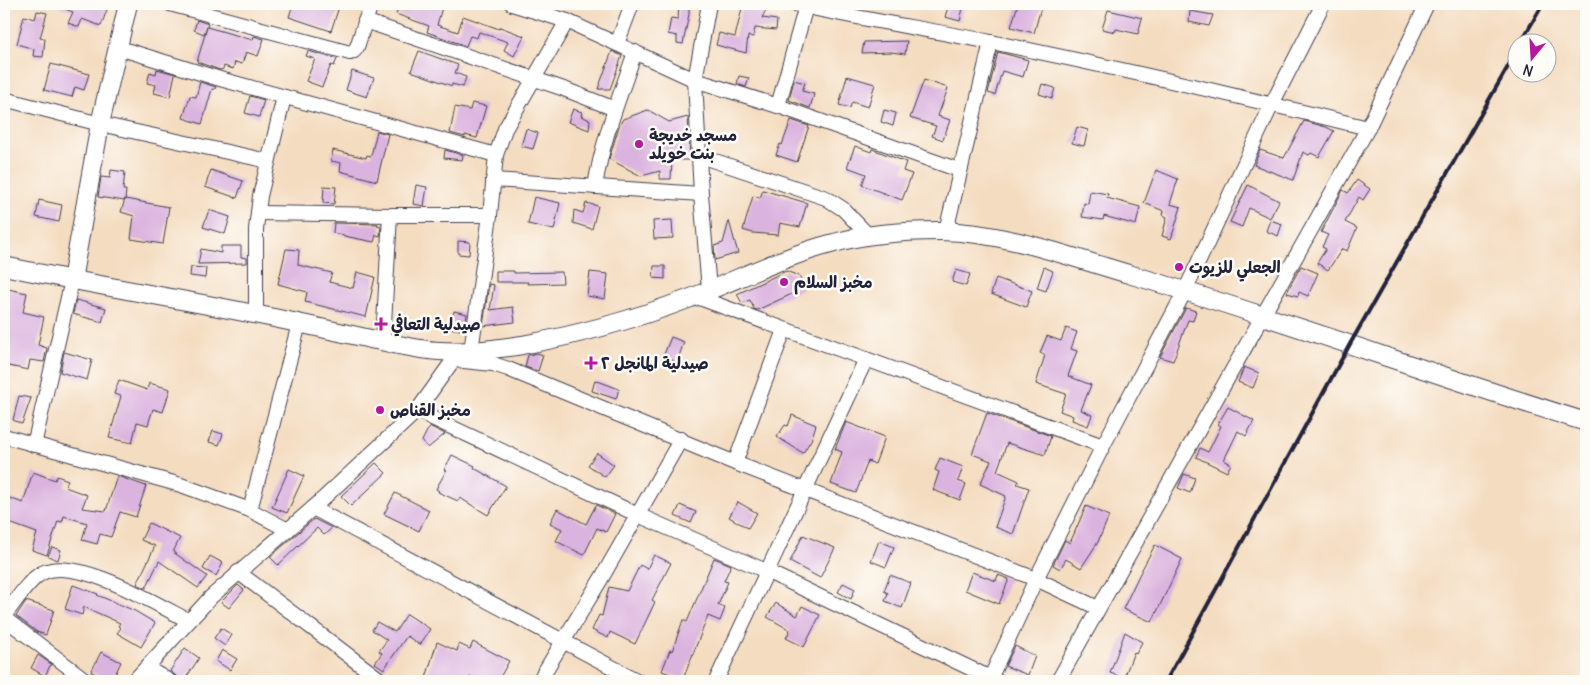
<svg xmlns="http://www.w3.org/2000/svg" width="1590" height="685" viewBox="0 0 1590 685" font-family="Delius,'Playpen Sans Arabic',sans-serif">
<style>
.building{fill:#dbb3df}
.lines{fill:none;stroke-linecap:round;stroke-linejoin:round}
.minor-casing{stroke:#423e4f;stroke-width:16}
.tertiary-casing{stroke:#423e4f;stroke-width:20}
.minor{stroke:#fff;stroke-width:14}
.tertiary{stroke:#fff;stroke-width:18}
.rail{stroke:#22223b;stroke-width:4}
.poi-dot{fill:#b5179e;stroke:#fdfcf7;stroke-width:2}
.labels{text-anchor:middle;stroke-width:5;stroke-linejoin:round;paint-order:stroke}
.poi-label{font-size:16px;font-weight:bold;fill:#22223b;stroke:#fdfcf7;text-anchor:start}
</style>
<rect width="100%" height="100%" fill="#fdfcf7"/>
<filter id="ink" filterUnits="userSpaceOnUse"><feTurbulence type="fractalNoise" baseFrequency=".02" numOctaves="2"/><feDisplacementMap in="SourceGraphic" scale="10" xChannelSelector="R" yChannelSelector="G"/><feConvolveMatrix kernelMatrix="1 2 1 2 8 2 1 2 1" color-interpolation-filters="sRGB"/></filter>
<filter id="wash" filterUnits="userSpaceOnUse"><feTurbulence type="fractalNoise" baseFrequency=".0096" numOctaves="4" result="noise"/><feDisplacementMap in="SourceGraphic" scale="20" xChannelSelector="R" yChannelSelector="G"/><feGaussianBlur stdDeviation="1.12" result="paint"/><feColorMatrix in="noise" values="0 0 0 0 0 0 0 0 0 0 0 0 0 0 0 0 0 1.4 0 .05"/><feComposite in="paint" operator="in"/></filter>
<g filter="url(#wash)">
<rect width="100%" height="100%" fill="#f4dcc0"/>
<g id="blocks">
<g class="building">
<path d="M53,4H100L108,7L101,26L82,19L79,27L68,23L73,12Z"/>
<path d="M293,4H340L331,31L289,17Z"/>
<path d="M400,4H443L437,25L458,32L463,16L499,29L500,27L524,36L514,56L504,50L508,42L479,32L477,38L470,36L466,46L427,32L429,26L396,14Z"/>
<path d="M679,4H689V14L683,44L677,43V36L668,34L671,18L678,19Z"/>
<path d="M743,4H769L762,18L777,20L776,30L755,28L753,37L748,36L746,53L716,45L719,33L735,37Z"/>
<path d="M949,4H964L960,21L945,17Z"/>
<path d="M1018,4H1042L1034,33L1011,27Z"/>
<path d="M1108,10L1142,18L1138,34L1116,29L1115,32L1102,29Z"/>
<path d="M37,11L47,13L40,38L45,39L43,57L33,56L34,49L17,44L24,16L35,19Z"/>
<path d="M1190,11L1213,15L1209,26L1189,22Z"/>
<path d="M197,20L208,24L204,34L194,30Z"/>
<path d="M207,27L253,40L254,36L264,39L258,56L246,52L242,64L235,62L233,69L224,66L223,69L220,70L197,62Z"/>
<path d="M907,41L905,54L891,52L862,53L864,42Z"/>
<path d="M308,51L337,59L334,66L331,65L322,87L306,81L315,59L306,56Z"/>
<path d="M419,51L458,65L455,73L466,77L463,87L452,84V86L411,71Z"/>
<path d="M612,51L622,56L610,89H598Z"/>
<path d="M998,52L1028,60L1023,77L1002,71L995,95L988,93Z"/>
<path d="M51,64L89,74L84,90L75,87L72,97L44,90Z"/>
<path d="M157,69L175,74L170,97L154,93L156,85L147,83L150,72L156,74Z"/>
<path d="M352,71L374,78L367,97L346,90Z"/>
<path d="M739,76L749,78L746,87L737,84Z"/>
<path d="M847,76L875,84L868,107L852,102L850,108L839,105Z"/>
<path d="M794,80L805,83L802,91L814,94L810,108L789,100Z"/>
<path d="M924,80L948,88L938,116L950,120L943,140L932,136L936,126L910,118Z"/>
<path d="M200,82L216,87L215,89H212L202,124L183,118L190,96L196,97Z"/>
<path d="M1042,84L1055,88L1052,98L1039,94Z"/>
<path d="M250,96L264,100L259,117L245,113Z"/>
<path d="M472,103L486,106L477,138L465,135V137L450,133L455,107L470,110Z"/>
<path d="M573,109L582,112L581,116L590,120L589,130L568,122Z"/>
<path d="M648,110L669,122L688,117L690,160H672L671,179H660V171L641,176L609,159L619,126L623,119Z"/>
<path d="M884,110L896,113L893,126L881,122Z"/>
<path d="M791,120L809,126L797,162L776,155L780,144L782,145Z"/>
<path d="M1304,121L1326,127L1334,131L1319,157L1311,153L1309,155L1303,152L1293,180L1254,165L1260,150L1284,158Z"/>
<path d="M1077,127L1088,130L1084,146L1072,143Z"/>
<path d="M526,129L538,133L533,149L521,146Z"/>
<path d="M377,131L388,134L377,181L340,171L341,163L331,161L333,150L366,158L367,155L371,156Z"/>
<path d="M855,146L871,152L872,149L906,162L903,171L912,174L902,200L862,185L866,174L847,167Z"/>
<path d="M445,150L463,155L462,160L444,158Z"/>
<path d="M111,170L125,172L123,190H126L125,201L98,197L101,177L110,178Z"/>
<path d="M211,170L243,181L237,198L205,187Z"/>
<path d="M1156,170L1178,179L1170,204L1181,207L1171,239L1162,236L1167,217L1163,215L1164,211L1144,203Z"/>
<path d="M1357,180L1370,189L1363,200L1359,197L1345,222L1357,228L1347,251L1342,249L1328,270L1317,263L1326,249L1322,247L1328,235L1321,232L1343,190L1348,193Z"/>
<path d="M416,185L427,187L424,206L413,204Z"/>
<path d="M1248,185L1279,201L1270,218L1249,208L1242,227L1230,222Z"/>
<path d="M324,186L336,187L334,204L323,203Z"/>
<path d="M763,190L807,203L800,227L780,223L778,235L753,233L743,230L753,196L760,198Z"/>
<path d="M1090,191L1108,194L1107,198L1140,207L1136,225L1104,216L1103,220L1082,217L1084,203L1088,204Z"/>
<path d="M534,197L560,203L554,230L528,224Z"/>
<path d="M125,199L169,207L163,244L131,239L134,216L121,212Z"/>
<path d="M39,200L62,205L59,222L36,217Z"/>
<path d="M586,203L598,206L592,229L573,223L574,210L583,213Z"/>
<path d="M209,210L230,217L225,234L203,227Z"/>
<path d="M672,220L673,238L654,239L653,221Z"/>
<path d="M1270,220L1282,224L1278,236L1266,231Z"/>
<path d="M729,221L738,253L715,260L714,246L723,243Z"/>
<path d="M334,223L378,224L377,225L381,226L380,236L376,235L374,242L344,236V235L333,233Z"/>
<path d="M458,241L470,242L469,255L458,254Z"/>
<path d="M221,246H241V257L247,258V263L198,264L201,249L221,253Z"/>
<path d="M286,249L299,250L298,265L332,273L329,282L353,288L357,272L375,277L366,317L305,302L307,292L278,284Z"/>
<path d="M654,266H665V279L653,278Z"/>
<path d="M1301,266L1318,273L1308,296L1299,292L1298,296L1287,293L1290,286Z"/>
<path d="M191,267L206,268L205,278L190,276Z"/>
<path d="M1044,267L1053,271L1046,291L1037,288Z"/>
<path d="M956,270L970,274L966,286L952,282Z"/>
<path d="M496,271H514V273L562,272L563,283L527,284L528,282H496Z"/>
<path d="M786,271L799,276L805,288L757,310L754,309L750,300L742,303L737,294Z"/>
<path d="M590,272L608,274L605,299L587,296Z"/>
<path d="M996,278L1032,291L1026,307L991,294Z"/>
<path d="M489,284L494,285L490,310L513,307L515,322L483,326Z"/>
<path d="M8,289L27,293L23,312L44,317L38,345L47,348L44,362L30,360L28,370L4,365V310Z"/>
<path d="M76,300L106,308L102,322L73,314Z"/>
<path d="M1186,308L1196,311L1193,321L1188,320L1173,361L1160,357Z"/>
<path d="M454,311L467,314L465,328L461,329L460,330L450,328Z"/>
<path d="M1066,328L1077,332L1071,349L1077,351L1068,376L1091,385L1081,410L1092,415L1088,426L1072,420L1073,416L1060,411L1066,394L1036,384L1045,355L1040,353L1047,336L1061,341Z"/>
<path d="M671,337L684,342L677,362L663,357Z"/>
<path d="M64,352L92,360L87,380L60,372Z"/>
<path d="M537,353L543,355L538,371L525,367L528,355Z"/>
<path d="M1244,367L1259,373L1253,388L1238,382Z"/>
<path d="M119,380L147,390L149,383L170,389L163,412L153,409L148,425L137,422L132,443L109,438L121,396L114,394Z"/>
<path d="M595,380L619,389L616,399L592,391Z"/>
<path d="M19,396L31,398L22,424L13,420Z"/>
<path d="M1228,407L1254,421L1246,436L1238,431L1224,460L1231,464L1227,472L1196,457L1200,448L1208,452L1221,426L1218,424Z"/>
<path d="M987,413L1051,436L1045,455L1007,443L997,471L1019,481L1017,484L1029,488L1013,534L995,527L1006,496L980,484L991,461L972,454Z"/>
<path d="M792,415L816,425L811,440L803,453L777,437L785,425L788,426Z"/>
<path d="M846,422L885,437L875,464L868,461L856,493L831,484L842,452L835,449Z"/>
<path d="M431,427L445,434L428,448L422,441L427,431Z"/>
<path d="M213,431L223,434L219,445L209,442Z"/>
<path d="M597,453L614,465L605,477L588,465Z"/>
<path d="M452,455L475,466L474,468L506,486L488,515L460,498L458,501L438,492L439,491L436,489L446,471L444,470Z"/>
<path d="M940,458L963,467L958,481L966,484L960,500L933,490L939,472L935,470Z"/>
<path d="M376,463L386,473L351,506L341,496Z"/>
<path d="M289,469L304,476L287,513L272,507Z"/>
<path d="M33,472L55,480L57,476L68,480L65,487L87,495L82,508L106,511L117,476L146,486L136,517L120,512L111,537L100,534L97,544L82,540L87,523L64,516L62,522L58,521L47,555L32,550L37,533L4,521V496L23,503Z"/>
<path d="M1184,474L1195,478L1190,493L1178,488Z"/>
<path d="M395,493L429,510L419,531L384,514Z"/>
<path d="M738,502L757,513L748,528L729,517Z"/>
<path d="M596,505L615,514L606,532L597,528L584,555L556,541L562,529L550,523L557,509L586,524Z"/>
<path d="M680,505L696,512L691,523L675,516Z"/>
<path d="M1086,506L1109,516L1098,542L1081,568L1066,559L1060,569L1053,565L1065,540L1070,543Z"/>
<path d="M314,519L332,528L324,535L317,528L278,565L270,557Z"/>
<path d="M149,523L180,538L173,552L207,576L198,588L159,561L146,588L137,584L155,546L141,540Z"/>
<path d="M803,535L835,548L820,578L790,562Z"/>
<path d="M879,541L894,547L886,567L871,561Z"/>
<path d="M1155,545L1182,559L1152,622L1123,609L1139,575Z"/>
<path d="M52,547L61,550L58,560L48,556Z"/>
<path d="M654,555L671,563L652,600L655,602L635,644L610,632L608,638L592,630L599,615L602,616L609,587L627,591L640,565L647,569Z"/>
<path d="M210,556L223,563L216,576L203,569Z"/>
<path d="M714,558L731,565L724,581L728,582L718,605L725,608L720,621L708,616L683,679L662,671L670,650L672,651L683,620L687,622Z"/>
<path d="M972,572L996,581L998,575L1009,579L999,604L965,590Z"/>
<path d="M890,575L911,583L902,608L885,601L888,593L884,591Z"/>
<path d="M843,583L855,589L851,599L838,592Z"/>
<path d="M73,585L98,594L97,595L135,611L155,623L141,647L117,633L121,628L118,626L120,623L84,607L82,615L65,609Z"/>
<path d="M238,585L244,590L229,608L221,602Z"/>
<path d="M26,601L54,610L46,635L37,632L16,616Z"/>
<path d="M776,603L797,616L802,606L820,615L804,647L786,638L790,630L767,617Z"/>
<path d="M407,614L430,629L420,645L407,636L384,669L375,663L382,653L379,651L387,640L372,630L377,622L395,632Z"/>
<path d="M221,628L232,635L225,646L214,638Z"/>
<path d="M1125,632L1142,642L1136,654L1134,652L1124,678L1110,673Z"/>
<path d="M437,642L457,651L459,644L470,649L473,642L509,661L498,681H478L470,677L468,681H432L426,678Z"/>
<path d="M1015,646L1035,656L1028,675L1005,666Z"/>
<path d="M185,648L199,658L184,681H178L176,676L170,671Z"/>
<path d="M222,650L237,659L230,670L216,661Z"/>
<path d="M101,652L121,662L112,681L91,672Z"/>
<path d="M38,655L51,664L45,676L31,668Z"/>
</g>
</g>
</g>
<g filter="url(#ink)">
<use href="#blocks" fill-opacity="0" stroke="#423e4f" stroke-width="1"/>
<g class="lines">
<defs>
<g id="minor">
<path d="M170,4L350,53L354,51L357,47L371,4"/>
<path d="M512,4L567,21L695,80L778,106L959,170"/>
<path d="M709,4L695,80L701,194L709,290"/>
<path d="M794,4C859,19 925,29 991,42C1117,68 1243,97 1368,128"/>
<path d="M365,21L564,89L615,109"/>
<path d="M617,44L632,4"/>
<path d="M119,48L220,79L496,155"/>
<path d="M4,99L100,124L268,161"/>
<path d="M778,106L806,6"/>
<path d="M700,156L826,198L843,209L869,236"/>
<path d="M493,180L701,194"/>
<path d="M595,187C602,140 620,96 635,52"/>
<path d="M258,213L390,215H490"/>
<path d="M946,231L991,42"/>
<path d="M694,296L1103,446"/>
<path d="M256,314V229L260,196L284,97"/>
<path d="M383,342L390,215"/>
<path d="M471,351L490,215L496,155L505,129L567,21"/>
<path d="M454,360L493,364L508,369L735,463L1036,579L1098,608"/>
<path d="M417,411L638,515L766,571L997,681"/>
<path d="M4,436L181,485L250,510L288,530"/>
<path d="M34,445L72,280"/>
<path d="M735,463L784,330"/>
<path d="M313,508L638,681"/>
<path d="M250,510L299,324"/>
<path d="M238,572L382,681"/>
<path d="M4,616C14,604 28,580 42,573C76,555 158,605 189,621"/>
<path d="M4,618L87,681"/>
<path d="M147,668L169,681"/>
<path d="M134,681L211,597L313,508L417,411L459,352"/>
<path d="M539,681L601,579L681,439"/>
<path d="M716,681L866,359"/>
<path d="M989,681L1036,579L1103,446L1185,291L1272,104L1323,4"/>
<path d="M1058,681L1368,128L1427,4"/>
</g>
<g id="tertiary">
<path d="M4,266C87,284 171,297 254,314C295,322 335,331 375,340C396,344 418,350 440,351C467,353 495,349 522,345C578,335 635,319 688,299C737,280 784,256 834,243C869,233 904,231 940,231C1005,232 1070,257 1132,275C1285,320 1434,375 1586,422"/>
<path d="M72,280L100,124L128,4"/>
</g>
</defs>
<use href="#minor" class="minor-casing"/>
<use href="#tertiary" class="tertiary-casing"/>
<use href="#minor" class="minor"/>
<use href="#tertiary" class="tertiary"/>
<g class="rail">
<path d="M1521,42L1543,4"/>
<path d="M1166,681L1350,344L1518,49"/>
</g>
</g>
</g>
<g class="poi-dot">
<circle cx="639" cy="144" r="5"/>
<circle cx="1179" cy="267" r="5"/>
<circle cx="784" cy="282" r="5"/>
<path d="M378.5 316.5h5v5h5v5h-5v5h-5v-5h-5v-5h5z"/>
<path d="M588.5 355.5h5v5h5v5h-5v5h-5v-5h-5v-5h5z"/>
<circle cx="380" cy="410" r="5"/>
</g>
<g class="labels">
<g class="poi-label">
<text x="649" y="141">مسجد خديجة<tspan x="649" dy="18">بنت خويلد</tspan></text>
<text x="1189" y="273">الجعلي للزيوت</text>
<text x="794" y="288">مخبز السلام</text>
<text x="391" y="330">صيدلية التعافي</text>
<text x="601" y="369">صيدلية المانجل ٢</text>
<text x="390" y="416">مخبز القناص</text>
</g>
</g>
<rect width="1590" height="685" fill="none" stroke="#fdfcf7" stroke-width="20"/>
<g transform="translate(1532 58) rotate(198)"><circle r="24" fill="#fdfcf7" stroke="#a5a5ac"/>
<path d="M0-4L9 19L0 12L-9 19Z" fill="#b5179e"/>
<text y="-8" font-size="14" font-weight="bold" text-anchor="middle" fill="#22223b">N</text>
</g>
</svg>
